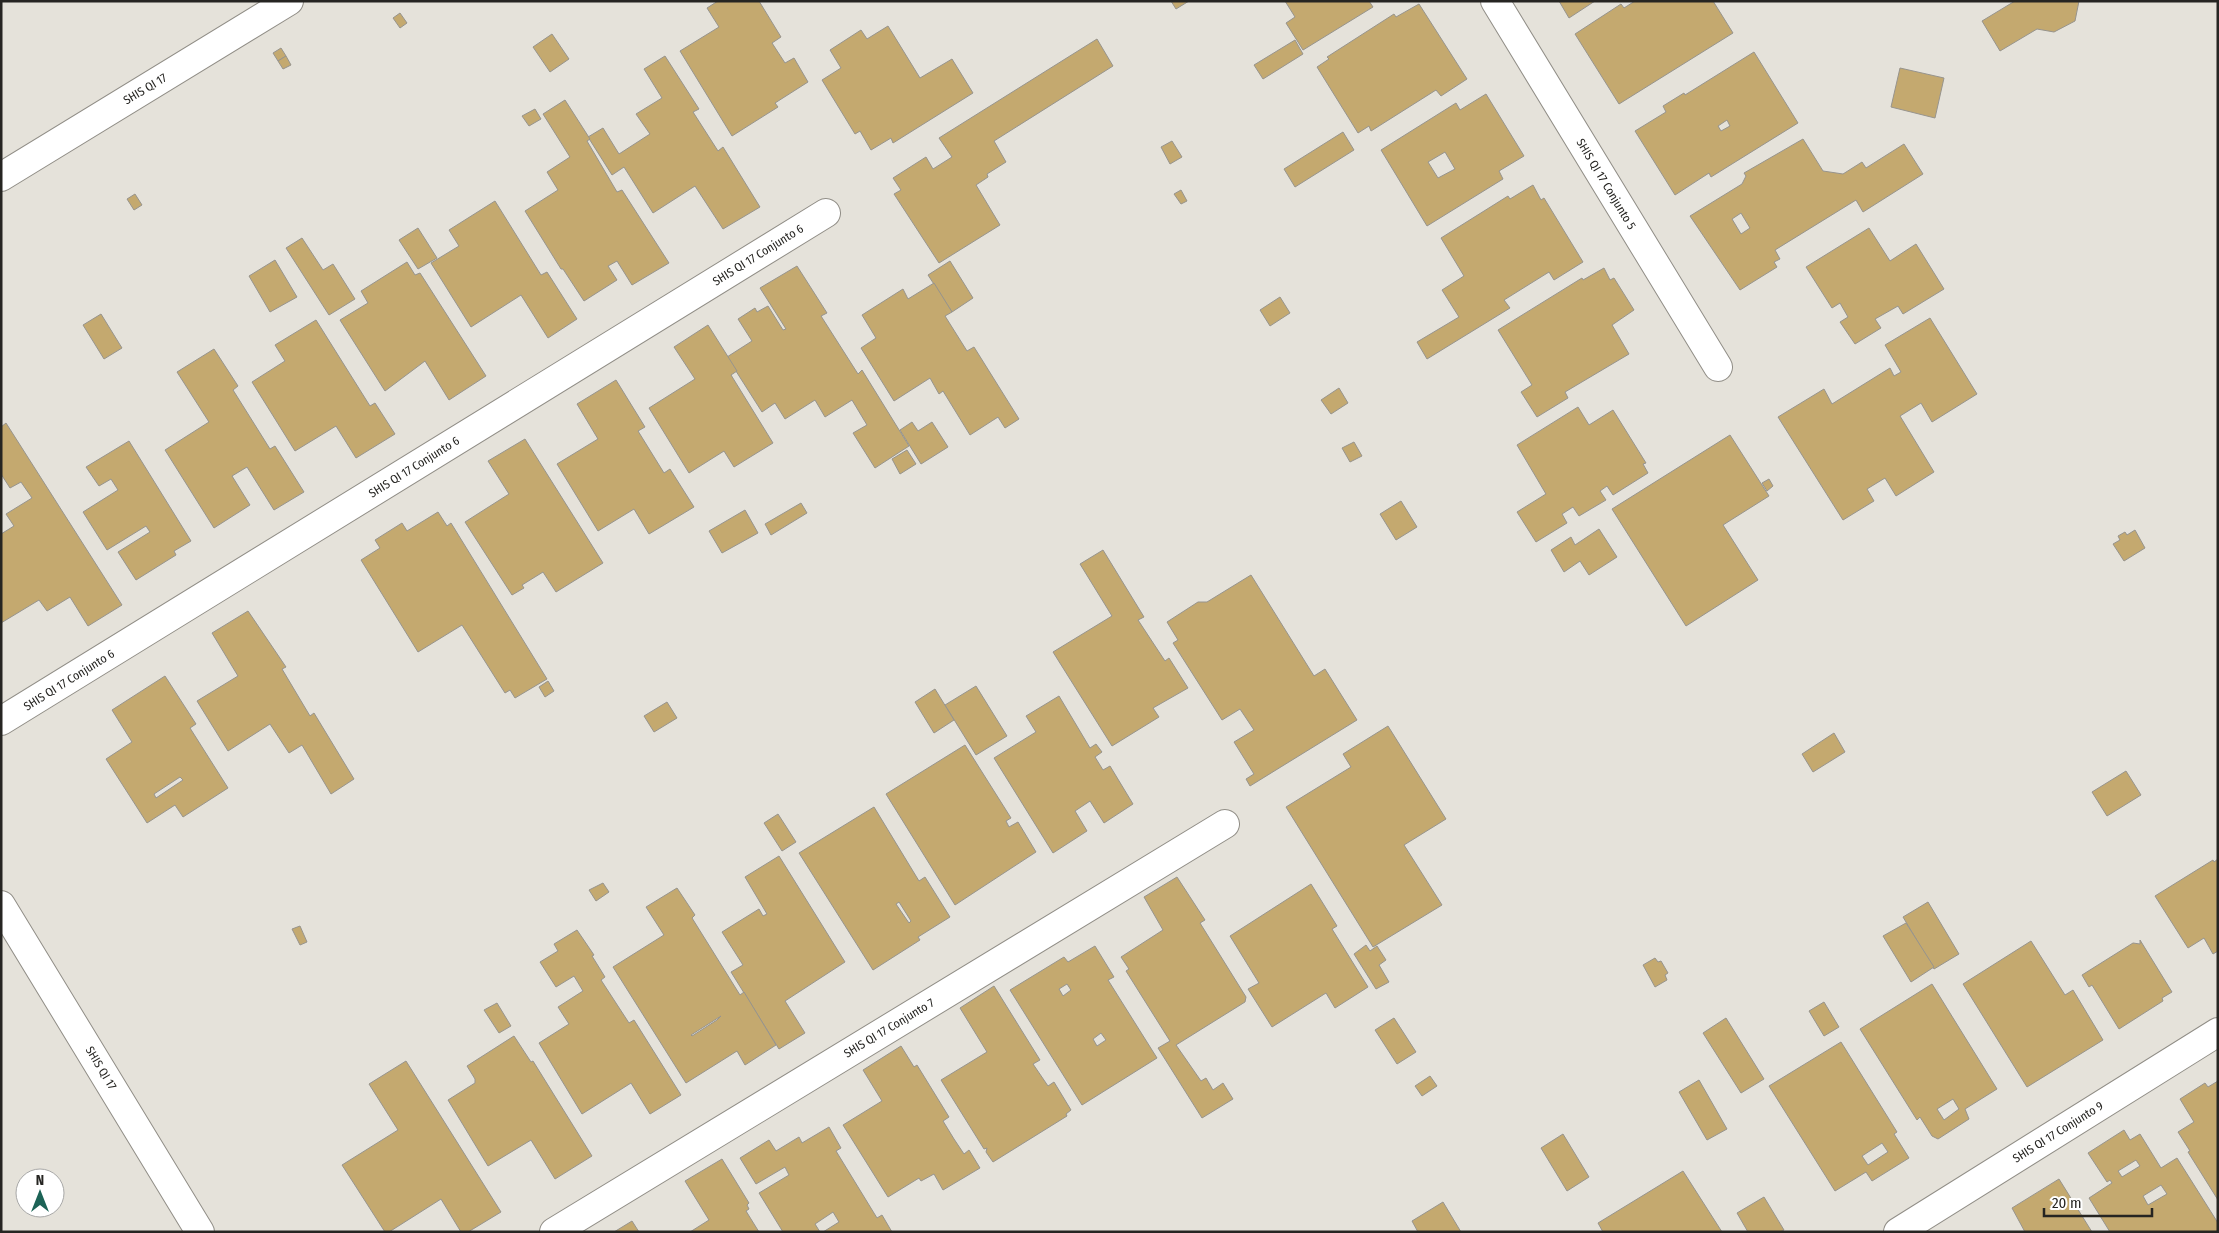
<svg xmlns="http://www.w3.org/2000/svg" width="2219" height="1233" viewBox="0 0 2219 1233" font-family="'Fira Sans Condensed',sans-serif">
<style>
.building{fill:#c4a96f;stroke:#97948d;fill-rule:evenodd}
.lines{fill:none;stroke-linecap:round;stroke-linejoin:round}
.street-casing{stroke:#918e87;stroke-width:30}
.street{stroke:#fff;stroke-width:28}
.labels{text-anchor:middle;stroke-width:4;stroke-linejoin:round;paint-order:stroke}
.street-label{font-size:12px;fill:#262522;stroke:#fff}
</style>
<rect width="100%" height="100%" fill="#e5e2da"/>
<g class="building">
<path d="M718,1H759L781,37L772,43L785,63L794,58L808,82L775,103L778,107L732,136L680,51L719,27L707,8Z"/>
<path d="M1171,1H1189L1176,9Z"/>
<path d="M1285,1H1369L1373,7L1303,50L1286,23L1295,17Z"/>
<path d="M1559,1H1595L1569,18Z"/>
<path d="M1635,1H1713L1733,33L1619,104L1575,34L1621,4L1624,8Z"/>
<path d="M2015,1H2079L2075,21L2054,32L2037,29L2000,51L1982,21Z"/>
<path d="M1419,4L1467,79L1441,96L1436,90L1371,131L1369,126L1358,133L1317,67L1329,59L1327,57L1394,14L1396,17Z"/>
<path d="M400,13L407,23L400,28L393,18Z"/>
<path d="M888,26L920,78L952,59L973,93L893,143L891,138L871,150L860,131L855,134L822,80L841,68L830,50L861,30L867,39Z"/>
<path d="M552,34L569,59L550,72L533,47Z"/>
<path d="M1097,39L1113,66L994,141L1006,162L987,174L988,177L976,185L1000,225L939,263L894,194L901,190L893,178L926,157L933,169L952,157L939,138Z"/>
<path d="M1295,40L1303,54L1263,79L1254,65Z"/>
<path d="M281,48L286,56L278,61L273,53Z"/>
<path d="M1754,52L1798,123L1711,177L1709,173L1675,195L1635,131L1666,112L1663,106L1684,93L1685,95ZM1727,120L1730,126L1721,131L1718,126Z"/>
<path d="M286,56L291,65L283,69L278,61Z"/>
<path d="M665,56L699,109L693,112L718,151L723,147L760,207L723,229L695,186L653,213L624,167L612,175L588,137L603,128L619,154L650,134L636,114L662,98L644,69Z"/>
<path d="M1900,68L1944,78L1935,118L1891,107Z"/>
<path d="M1486,94L1524,156L1499,171L1503,179L1427,226L1381,150L1456,103L1460,110ZM1445,152L1455,169L1438,178L1428,162Z"/>
<path d="M565,100L590,139L587,141L617,192L622,190L669,263L632,285L617,261L608,266L617,280L584,301L563,269H561L525,211L558,190L547,172L570,157L543,114Z"/>
<path d="M535,109L541,119L529,126L522,116Z"/>
<path d="M1343,132L1354,150L1295,187L1284,169Z"/>
<path d="M1803,139L1823,171L1843,174L1862,162L1866,168L1904,144L1923,174L1863,212L1856,200L1775,250L1780,259L1774,262L1777,267L1740,290L1690,216L1742,184L1746,176L1744,173ZM1741,213L1750,228L1741,234L1732,219Z"/>
<path d="M1172,141L1182,157L1170,164L1161,147Z"/>
<path d="M1533,185L1541,200L1544,198L1583,262L1554,280L1549,272L1504,300L1510,308L1427,359L1417,342L1459,317L1442,290L1464,276L1441,238L1508,196L1510,199Z"/>
<path d="M1181,190L1187,201L1181,204L1174,194Z"/>
<path d="M135,194L142,205L134,210L127,199Z"/>
<path d="M495,201L541,275L547,272L577,319L548,338L521,295L471,327L431,263L459,246L449,230Z"/>
<path d="M418,228L437,258L418,269L399,240Z"/>
<path d="M1869,228L1890,261L1916,244L1944,289L1903,314L1898,306L1875,319L1881,328L1855,344L1840,322L1848,317L1840,303L1832,308L1806,267Z"/>
<path d="M302,238L323,270L333,264L355,299L329,315L286,248Z"/>
<path d="M275,260L297,297L270,312L249,276Z"/>
<path d="M950,261L973,298L952,312L928,275Z"/>
<path d="M407,262L415,275L420,273L486,376L449,400L425,361L385,391L340,320L368,303L361,291Z"/>
<path d="M797,266L827,313L821,316L858,374L862,370L909,446L875,468L853,433L867,425L852,400L825,417L815,400L785,419L775,403L762,412L727,357L752,341L738,319L755,308L757,312L768,306L783,330L786,329L760,288Z"/>
<path d="M1604,268L1610,280L1614,278L1634,310L1612,325L1629,354L1565,392L1568,398L1537,417L1521,392L1532,385L1498,330L1582,278L1583,280Z"/>
<path d="M934,283L952,312L945,316L967,351L974,347L1019,419L1005,428L998,417L970,435L943,391L939,394L930,378L894,401L861,348L876,338L862,315L903,289L908,299Z"/>
<path d="M1280,297L1290,313L1270,326L1260,310Z"/>
<path d="M101,314L122,348L104,359L83,325Z"/>
<path d="M1930,318L1977,394L1932,422L1921,403L1900,416L1934,472L1896,496L1885,478L1867,489L1874,501L1843,520L1778,417L1824,389L1832,404L1890,368L1894,376L1901,372L1885,345Z"/>
<path d="M316,320L370,406L375,403L395,434L356,458L336,426L295,451L252,382L285,361L275,345Z"/>
<path d="M708,325L737,371L731,375L773,443L734,467L724,451L689,473L649,408L695,379L674,347Z"/>
<path d="M214,349L238,386L233,390L270,449L275,446L304,492L274,510L247,467L232,476L250,505L214,528L165,450L209,422L177,372Z"/>
<path d="M616,380L645,427L638,431L664,473L670,469L694,507L649,534L634,509L598,531L557,464L598,439L577,404Z"/>
<path d="M1339,388L1348,403L1331,414L1321,400Z"/>
<path d="M1578,407L1589,425L1613,410L1646,463L1643,464L1648,473L1613,495L1607,486L1600,491L1606,500L1579,516L1573,507L1562,514L1567,523L1536,542L1517,512L1546,494L1517,445Z"/>
<path d="M912,422L918,431L932,422L948,447L921,464L900,430Z"/>
<path d="M6,423L122,605L88,626L70,597L47,611L39,600L1,623V534L14,526L6,514L32,498L21,482L10,488L1,474V427Z"/>
<path d="M1730,435L1769,496L1723,525L1758,580L1686,626L1612,509Z"/>
<path d="M525,439L603,563L556,592L543,572L522,585L524,588L512,595L465,522L509,494L488,461Z"/>
<path d="M129,441L191,541L174,551L176,555L136,580L118,552L150,532L146,526L107,550L83,512L118,490L111,479L99,486L86,467Z"/>
<path d="M1354,442L1362,456L1350,462L1342,448Z"/>
<path d="M907,450L916,464L900,474L892,459Z"/>
<path d="M1769,479L1773,486L1767,491L1762,483Z"/>
<path d="M1401,501L1417,527L1396,540L1380,514Z"/>
<path d="M801,503L807,513L771,535L765,524Z"/>
<path d="M745,510L758,533L722,553L709,531Z"/>
<path d="M438,512L447,526L451,523L547,679L515,698L510,690L505,693L462,625L418,652L361,560L380,548L375,540L402,523L407,531Z"/>
<path d="M1599,529L1617,557L1589,575L1580,561L1564,572L1551,550L1571,537L1575,545Z"/>
<path d="M2135,530L2145,548L2124,561L2113,544L2120,540L2118,536L2125,532L2127,535Z"/>
<path d="M1103,550L1144,617L1138,620L1165,661L1169,658L1188,688L1153,708L1159,717L1112,746L1053,652L1112,616L1080,564Z"/>
<path d="M1251,575L1314,676L1325,669L1357,720L1250,786L1246,779L1254,774L1234,742L1254,730L1240,709L1222,720L1173,643L1178,640L1167,622L1198,602H1207Z"/>
<path d="M248,611L286,667L282,669L310,716L314,713L354,779L331,794L302,745L289,753L270,724L228,751L197,701L238,676L212,633Z"/>
<path d="M165,676L196,724L190,728L228,788L183,817L175,805L147,823L106,759L132,742L112,710ZM180,777L183,780L156,798L154,794Z"/>
<path d="M548,681L554,691L545,697L539,687Z"/>
<path d="M976,686L1007,736L976,755L945,705Z"/>
<path d="M935,689L954,720L934,733L915,702Z"/>
<path d="M1059,696L1090,748L1096,744L1102,752L1095,757L1103,770L1110,766L1133,804L1104,823L1090,801L1075,811L1087,831L1053,853L994,758L1036,732L1026,716Z"/>
<path d="M667,702L677,718L654,732L644,716Z"/>
<path d="M1388,726L1446,819L1404,845L1442,905L1373,947L1286,807L1351,767L1343,754Z"/>
<path d="M1834,733L1845,752L1813,772L1802,754Z"/>
<path d="M965,745L1011,818L1006,821L1009,827L1018,822L1036,852L955,905L886,794Z"/>
<path d="M2126,771L2141,795L2107,816L2092,792Z"/>
<path d="M874,807L919,881L925,877L950,917L918,937L920,940L873,970L799,853ZM899,902L911,921L909,923L896,904Z"/>
<path d="M778,814L796,842L782,851L764,823Z"/>
<path d="M779,856L845,962L785,1001L805,1033L779,1049L731,972L743,965L722,932L759,909L763,916L767,914L745,877Z"/>
<path d="M2218,859V951L2213,954L2204,938L2188,948L2155,896L2213,860L2214,862Z"/>
<path d="M1177,877L1205,920L1200,923L1246,997L1245,1002L1176,1045L1201,1081L1206,1078L1213,1090L1223,1083L1233,1099L1202,1118L1158,1048L1170,1041L1126,971L1129,969L1121,957L1163,930L1144,897Z"/>
<path d="M603,883L609,892L596,901L589,890Z"/>
<path d="M1311,884L1337,926L1332,929L1368,987L1335,1008L1326,993L1272,1027L1248,989L1259,983L1230,936Z"/>
<path d="M677,888L695,915L692,918L740,995L744,992L776,1045L745,1065L737,1051L686,1083L613,967L664,935L646,907ZM721,1016L717,1020L692,1036L691,1035Z"/>
<path d="M1928,902L1959,954L1934,969L1903,917Z"/>
<path d="M1906,923L1934,967L1911,982L1883,936Z"/>
<path d="M300,926L307,942L300,945L292,929Z"/>
<path d="M577,930L594,955L592,956L605,977L601,980L629,1023L634,1020L681,1095L650,1114L631,1083L582,1114L539,1043L569,1024L558,1007L583,991L574,976L556,987L540,962L558,951L554,944Z"/>
<path d="M2140,940L2172,992L2162,998L2163,1001L2119,1029L2092,985L2089,987L2082,975L2133,943L2140,944Z"/>
<path d="M2031,941L2065,995L2073,990L2103,1040L2027,1087L1963,984Z"/>
<path d="M1366,945L1370,951L1377,946L1386,960L1379,965L1389,982L1376,989L1354,954Z"/>
<path d="M1095,946L1114,977L1108,980L1157,1058L1082,1105L1010,990L1064,957L1068,962ZM1067,984L1071,990L1063,996L1059,989ZM1101,1033L1106,1040L1097,1046L1093,1039Z"/>
<path d="M1655,958L1658,962L1661,961L1668,973L1665,975L1667,980L1655,987L1643,965Z"/>
<path d="M1932,984L1997,1089L1965,1109L1969,1119L1938,1139L1932,1136L1920,1117L1917,1120L1860,1029ZM1953,1099L1959,1109L1944,1120L1937,1109Z"/>
<path d="M994,986L1040,1060L1033,1064L1048,1086L1054,1082L1071,1110L1066,1114L1067,1116L993,1162L986,1152L987,1148L984,1149L941,1080L987,1052L960,1008Z"/>
<path d="M1824,1002L1839,1027L1824,1036L1809,1011Z"/>
<path d="M497,1003L511,1026L499,1033L484,1010Z"/>
<path d="M1394,1018L1416,1052L1397,1064L1375,1030Z"/>
<path d="M1726,1018L1764,1079L1741,1093L1703,1033Z"/>
<path d="M514,1036L531,1062L533,1061L592,1156L555,1179L531,1140L488,1166L448,1100L475,1083V1079L467,1066Z"/>
<path d="M1841,1042L1897,1132L1894,1134L1909,1158L1872,1181L1866,1172L1835,1191L1769,1086ZM1882,1143L1888,1152L1868,1165L1862,1156Z"/>
<path d="M901,1046L914,1067L917,1065L949,1117L943,1121L954,1139L964,1154L969,1150L980,1168L943,1190L934,1174L921,1181L919,1178L888,1197L843,1125L882,1101L863,1070Z"/>
<path d="M406,1061L501,1212L468,1232H461L441,1199L389,1232H385L342,1165L398,1130L369,1084Z"/>
<path d="M1430,1076L1437,1086L1422,1096L1415,1086Z"/>
<path d="M1699,1080L1727,1129L1707,1140L1679,1092Z"/>
<path d="M2218,1081V1200L2188,1152L2190,1151L2178,1132L2194,1122L2180,1099L2205,1083L2208,1087Z"/>
<path d="M829,1127L841,1148L836,1151L877,1218L882,1215L892,1232H823L839,1222L833,1212L815,1224L820,1232H783L759,1193L789,1175L785,1167L756,1184L740,1158L769,1140L776,1151L799,1137L802,1143Z"/>
<path d="M2124,1130L2130,1140L2140,1134L2161,1168L2177,1158L2218,1223V1232H2110L2089,1198L2112,1183L2110,1180L2107,1182L2088,1153ZM2136,1160L2140,1166L2122,1177L2118,1171ZM2161,1185L2167,1194L2148,1205L2143,1196Z"/>
<path d="M1563,1134L1589,1177L1567,1191L1541,1148Z"/>
<path d="M722,1159L749,1203L747,1205L749,1209L746,1211L759,1232H690L709,1220L685,1181Z"/>
<path d="M1683,1171L1722,1232H1603L1598,1223Z"/>
<path d="M2059,1179L2092,1232H2025L2012,1208Z"/>
<path d="M1764,1197L1784,1230L1780,1232H1748L1737,1213Z"/>
<path d="M1443,1202L1461,1232H1418L1412,1221Z"/>
<path d="M632,1221L639,1232H614Z"/>
</g>
<g class="lines">
<defs>
<g id="street">
<path d="M1495,1L1718,367"/>
<path d="M1,177L289,1"/>
<path d="M1,721L826,213"/>
<path d="M1,905L200,1232"/>
<path d="M554,1232L1225,824"/>
<path d="M1898,1232L2218,1032"/>
</g>
</defs>
<use href="#street" class="street-casing"/>
<use href="#street" class="street"/>
</g>
<g class="labels">
<g class="street-label">
<text transform="translate(145 89) rotate(-31)" y="4">SHIS QI 17</text>
<text transform="translate(1606 184) rotate(59)" y="4">SHIS QI 17 Conjunto 5</text>
<text transform="translate(758 255) rotate(-32)" y="4">SHIS QI 17 Conjunto 6</text>
<text transform="translate(414 467) rotate(-32)" y="4">SHIS QI 17 Conjunto 6</text>
<text transform="translate(69 680) rotate(-32)" y="4">SHIS QI 17 Conjunto 6</text>
<text transform="translate(889 1028) rotate(-31)" y="4">SHIS QI 17 Conjunto 7</text>
<text transform="translate(101 1068) rotate(59)" y="4">SHIS QI 17</text>
<text transform="translate(2058 1132) rotate(-32)" y="4">SHIS QI 17 Conjunto 9</text>
</g>
</g>
<rect width="2219" height="1233" fill="none" stroke="#262522" stroke-width="5"/>
<g transform="translate(40 1193)"><circle r="24" fill="#ffffff" stroke="#a8a8a7"/>
<path d="M0-4L9 19L0 12L-9 19Z" fill="#1c6356"/>
<text y="-8" font-size="14" font-weight="bold" text-anchor="middle" fill="#262522">N</text>
</g>
<path d="M2044 1208v8h108v-8" fill="none" stroke="#262522" stroke-width="2.5"/>
<text x="2052" y="1208" font-size="15" fill="#262522" stroke="#ffffff" stroke-width="4" paint-order="stroke">20 m</text>
</svg>
